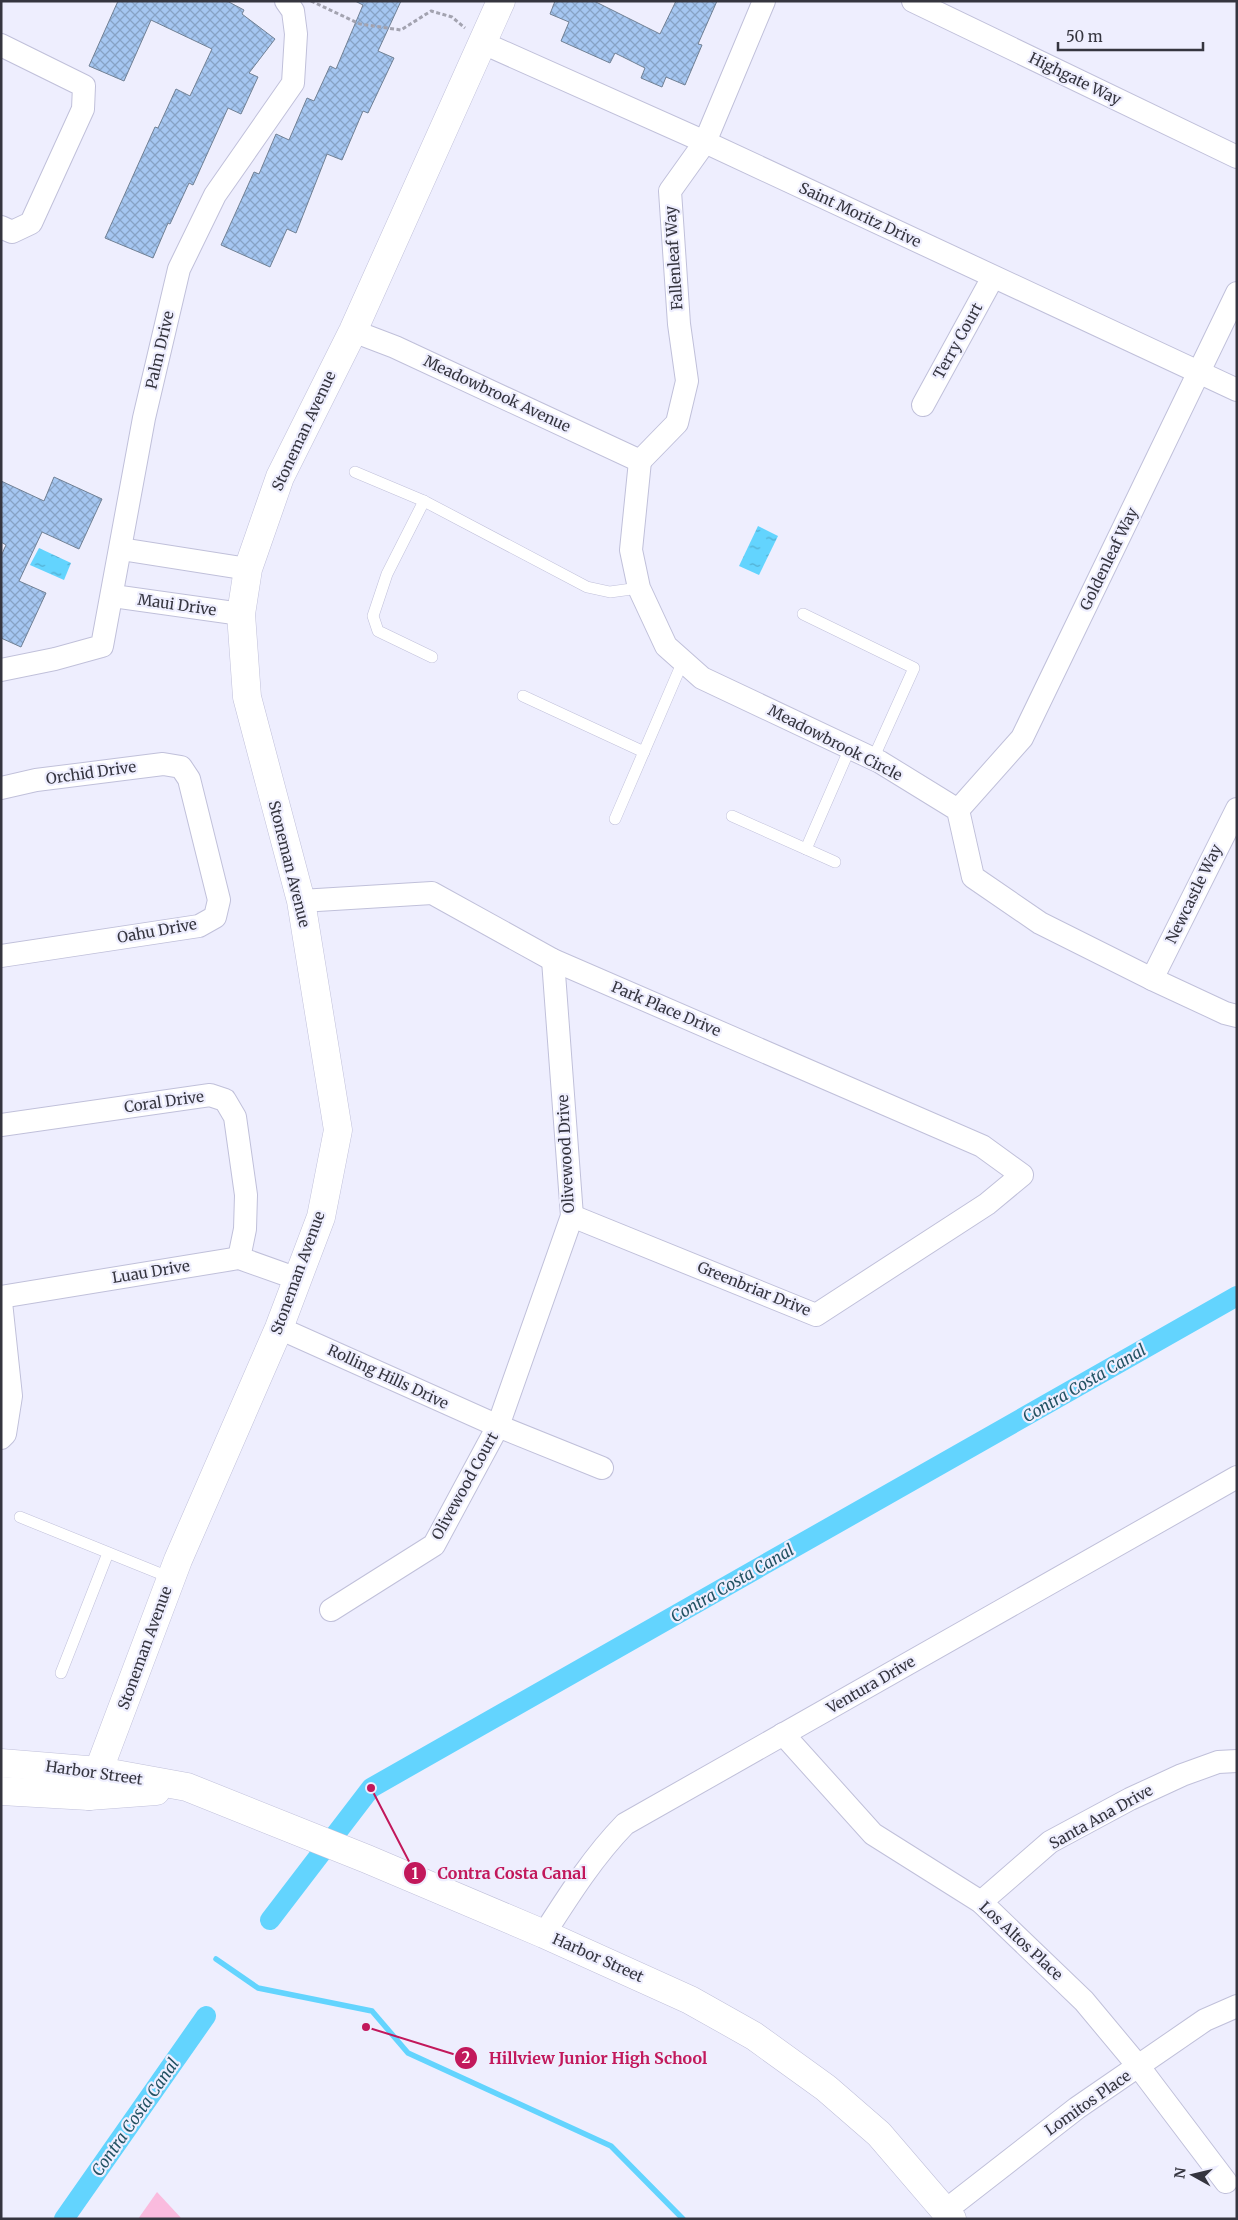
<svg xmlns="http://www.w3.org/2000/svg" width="1238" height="2220" viewBox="0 0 1238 2220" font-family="Merriweather,serif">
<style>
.green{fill:#fabbde}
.water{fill:url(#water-ripples)}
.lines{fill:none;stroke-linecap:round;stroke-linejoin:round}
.stream{stroke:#63d4fe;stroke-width:5.5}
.canal{stroke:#63d4fe;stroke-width:20}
.building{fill:url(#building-cross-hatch);stroke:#708094}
.service-casing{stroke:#c0c0da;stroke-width:12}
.minor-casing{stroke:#c0c0da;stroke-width:24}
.tertiary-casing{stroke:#c0c0da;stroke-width:29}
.path{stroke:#a3a3b0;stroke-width:3;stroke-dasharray:4 2.5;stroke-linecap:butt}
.service{stroke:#fff;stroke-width:11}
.minor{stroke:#fff;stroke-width:22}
.tertiary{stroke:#fff;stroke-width:28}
.labels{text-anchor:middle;stroke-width:4.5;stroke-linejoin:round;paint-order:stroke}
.street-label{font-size:15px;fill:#35353f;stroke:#eeeefe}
.water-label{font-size:16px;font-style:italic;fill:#225263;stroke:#eeeefe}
.leader{fill:none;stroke:#c2185b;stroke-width:2}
.callout-dot{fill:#c2185b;stroke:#eeeefe;stroke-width:2}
.mark-label{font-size:15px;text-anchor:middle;font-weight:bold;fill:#fff}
.callout-label{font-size:16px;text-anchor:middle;font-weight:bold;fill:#c2185b;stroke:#eeeefe;stroke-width:4.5;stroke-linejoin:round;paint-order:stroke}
</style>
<defs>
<pattern id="water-ripples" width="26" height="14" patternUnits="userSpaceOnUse" patternTransform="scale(1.25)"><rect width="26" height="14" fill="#63d4fe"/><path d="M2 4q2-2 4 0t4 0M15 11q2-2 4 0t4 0" fill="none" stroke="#52adcf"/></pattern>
<pattern id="building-cross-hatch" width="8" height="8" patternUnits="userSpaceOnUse" patternTransform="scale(1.25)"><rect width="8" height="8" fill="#a5c6f1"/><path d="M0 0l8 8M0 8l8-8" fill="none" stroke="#87a2c5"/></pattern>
</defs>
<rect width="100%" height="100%" fill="#eeeefe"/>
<path class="green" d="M157,2192L182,2219H138Z"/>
<g class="water">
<path d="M758,526L778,536L759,575L739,566Z"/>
<path d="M39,548L71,563L64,580L30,565Z"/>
</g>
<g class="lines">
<path class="stream" d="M216,1959L258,1988L372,2011L408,2053L611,2146L683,2219"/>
<g class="canal">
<path d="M270,1920L371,1788L1237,1296"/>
<path d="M64,2219L206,2016"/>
</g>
</g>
<g class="building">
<path d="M118,1H227L244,10L242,14L275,39L249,73L258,77L241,114L228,108L193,185L189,183L170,224L168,223L153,258L105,238L155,127L158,128L176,89L190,96L212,49L151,20L124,81L89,66Z"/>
<path d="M355,1H401L378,51L394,58L368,113L363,111L342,160L327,154L296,233L287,229L270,267L221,245L254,172L259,174L276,134L289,140L307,98L314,101L330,66L336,69L363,5Z"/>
<path d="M555,1H594L660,34L676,1H717L698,44L702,45L685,85L666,77L662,87L641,78L645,68L615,53L610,63L561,41L569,22L550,14Z"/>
<path d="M54,477L102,499L79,549L42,532L19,581L46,593L21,647L1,638V556L6,545L1,542V481L44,501Z"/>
</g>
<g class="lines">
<defs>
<g id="service">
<path d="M355,472L424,501L587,587L610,592L639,588"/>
<path d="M424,501L387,574L373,616L378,631L432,657"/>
<path d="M803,614L914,668L873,759"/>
<path d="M523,696L644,752"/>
<path d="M732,816L806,849L850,748"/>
<path d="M615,819L683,661"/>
<path d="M806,849L835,862"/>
<path d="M20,1517L171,1578"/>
<path d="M61,1673L108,1553"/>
</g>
<g id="minor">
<path d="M913,1L1237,157"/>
<path d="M483,43L705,142L1237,390"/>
<path d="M1,45L84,86L83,109L31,223L12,232L1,227"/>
<path d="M353,331L395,347L640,461"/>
<path d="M923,405L993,277"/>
<path d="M640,461L631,550L639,588L666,646L702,678L880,762L958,810L973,877L1040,923L1152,979L1225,1013L1237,1016"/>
<path d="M640,461L677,423L687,381L679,324L670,191L705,142L764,1"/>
<path d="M121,549L248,569"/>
<path d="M113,596L241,614"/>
<path d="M1,670L55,659L102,646L144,418L179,269L215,195L293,83L296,34L293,11L286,1"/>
<path d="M1,788L36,780L163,764L181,767L189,779L219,900L215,917L199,926L1,956"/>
<path d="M958,810L1022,738L1237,293"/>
<path d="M301,901L432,893L553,960L982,1146L1022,1175L987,1204L816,1315L572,1216"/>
<path d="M1152,979L1237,809"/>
<path d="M1,1125L210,1095L225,1100L235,1117L246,1195L245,1229L239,1258"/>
<path d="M1,1297L239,1258L298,1279"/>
<path d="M1,1302L11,1396L5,1434L1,1438"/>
<path d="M279,1328L498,1426L602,1468"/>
<path d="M331,1610L434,1545L498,1426L572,1216L553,960"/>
<path d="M783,1734L873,1834L981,1902L1084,2001L1139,2067L1226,2182"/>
<path d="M981,1902L1050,1842L1130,1799L1182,1775L1218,1762L1237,1761"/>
<path d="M544,1934C569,1895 593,1857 625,1824L1237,1477"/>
<path d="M946,2210L1077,2108L1205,2020L1237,2006"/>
</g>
<g id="tertiary">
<path d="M1,1763L99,1771L187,1787L367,1859L544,1934L690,2000L754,2036L826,2088L879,2134L952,2219"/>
<path d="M1,1791L89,1796L156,1791"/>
<path d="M89,1796L178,1560L279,1328L321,1217L338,1130L301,901L247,697L241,614L248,569L280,477L353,331L501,1"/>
</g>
</defs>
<use href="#service" class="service-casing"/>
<use href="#minor" class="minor-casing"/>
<use href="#tertiary" class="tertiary-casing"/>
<path class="path" d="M311,1L360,24L401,30L431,11L452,17L465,28"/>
<use href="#service" class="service"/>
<use href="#minor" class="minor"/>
<use href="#tertiary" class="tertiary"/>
</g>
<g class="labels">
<g class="street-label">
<text transform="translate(1075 79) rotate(26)" y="5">Highgate Way</text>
<text transform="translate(860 215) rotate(25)" y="5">Saint Moritz Drive</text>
<text transform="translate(674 258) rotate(-94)" y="5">Fallenleaf Way</text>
<text transform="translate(958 341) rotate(-61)" y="5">Terry Court</text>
<text transform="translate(160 350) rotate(-77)" y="5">Palm Drive</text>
<text transform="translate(497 394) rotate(25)" y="5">Meadowbrook Avenue</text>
<text transform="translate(304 431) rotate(-65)" y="5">Stoneman Avenue</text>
<text transform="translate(1109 559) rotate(-64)" y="5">Goldenleaf Way</text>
<text transform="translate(177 605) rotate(8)" y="5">Maui Drive</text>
<text transform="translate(835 743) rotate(27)" y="5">Meadowbrook Circle</text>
<text transform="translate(91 773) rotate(-8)" y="5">Orchid Drive</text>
<text transform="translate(289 864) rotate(76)" y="5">Stoneman Avenue</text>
<text transform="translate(1194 894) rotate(-64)" y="5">Newcastle Way</text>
<text transform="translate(157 931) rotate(-10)" y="5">Oahu Drive</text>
<text transform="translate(666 1009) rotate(23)" y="5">Park Place Drive</text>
<text transform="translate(164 1102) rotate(-8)" y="5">Coral Drive</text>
<text transform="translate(566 1154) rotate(-93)" y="5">Olivewood Drive</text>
<text transform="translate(151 1272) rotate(-9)" y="5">Luau Drive</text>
<text transform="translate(298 1273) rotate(-70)" y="5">Stoneman Avenue</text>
<text transform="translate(754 1289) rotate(22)" y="5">Greenbriar Drive</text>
<text transform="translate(388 1377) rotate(25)" y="5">Rolling Hills Drive</text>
<text transform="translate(465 1486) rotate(-61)" y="5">Olivewood Court</text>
<text transform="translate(145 1648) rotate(-70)" y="5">Stoneman Avenue</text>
<text transform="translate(871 1685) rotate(-30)" y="5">Ventura Drive</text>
<text transform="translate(94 1773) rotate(8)" y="5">Harbor Street</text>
<text transform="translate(1101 1817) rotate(-29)" y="5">Santa Ana Drive</text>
<text transform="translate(1021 1941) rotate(43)" y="5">Los Altos Place</text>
<text transform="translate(598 1958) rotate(24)" y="5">Harbor Street</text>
<text transform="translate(1088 2103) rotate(-35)" y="5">Lomitos Place</text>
</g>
<g class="water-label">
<text transform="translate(1084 1383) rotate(-30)" y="6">Contra Costa Canal</text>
<text transform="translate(732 1583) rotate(-30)" y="6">Contra Costa Canal</text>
<text transform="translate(135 2117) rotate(-55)" y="6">Contra Costa Canal</text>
</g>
</g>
<path class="leader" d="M371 1788L415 1873M366 2027L466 2058"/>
<g class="callout-dot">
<circle cx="371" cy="1788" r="5"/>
<circle cx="366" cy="2027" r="5"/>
<circle cx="415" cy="1873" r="12"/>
<circle cx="466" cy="2058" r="12"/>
</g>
<g class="mark-label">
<text x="415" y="1879">1</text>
<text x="466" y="2063">2</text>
</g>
<g class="callout-label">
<text x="512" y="1879">Contra Costa Canal</text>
<text x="598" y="2064">Hillview Junior High School</text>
</g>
<rect width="1238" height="2220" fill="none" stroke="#35353f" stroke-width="5"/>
<g transform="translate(1193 2175) rotate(278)" stroke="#eeeefe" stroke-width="4" paint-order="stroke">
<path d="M0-4L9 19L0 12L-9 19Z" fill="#35353f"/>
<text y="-8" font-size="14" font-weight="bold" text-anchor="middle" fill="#35353f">N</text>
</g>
<path d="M1058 42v8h145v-8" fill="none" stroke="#35353f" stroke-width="2.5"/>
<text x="1066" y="42" font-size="15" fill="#35353f" stroke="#eeeefe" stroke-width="4" paint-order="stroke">50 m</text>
</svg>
